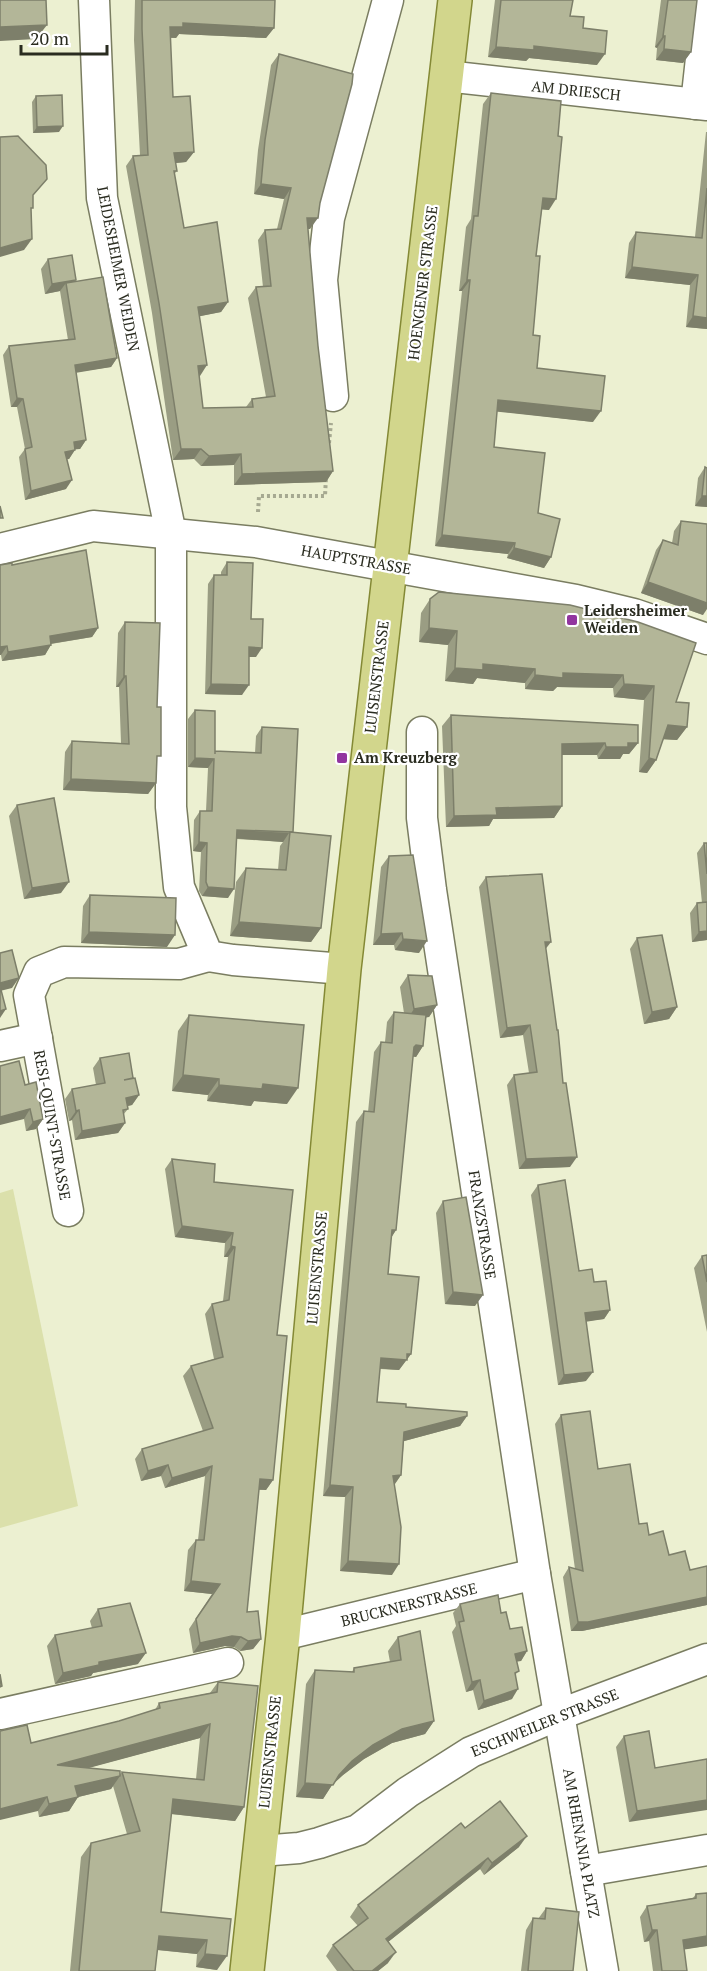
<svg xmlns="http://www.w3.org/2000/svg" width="707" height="1971" viewBox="0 0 707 1971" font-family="'PT Serif',serif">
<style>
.green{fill:#dbe0ab}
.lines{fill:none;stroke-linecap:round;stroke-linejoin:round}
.minor-casing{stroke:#7a7d61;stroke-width:33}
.major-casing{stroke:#848935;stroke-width:36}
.path{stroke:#a6a991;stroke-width:4;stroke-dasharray:3 3;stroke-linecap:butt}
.minor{stroke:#fff;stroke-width:30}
.major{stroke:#d2d68c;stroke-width:33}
.wall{fill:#9a9d83;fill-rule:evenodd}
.shaded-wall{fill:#7d7f6a}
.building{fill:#b3b698;stroke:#7d7f6a;stroke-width:1.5}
.poi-dot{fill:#92359f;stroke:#fff;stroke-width:2}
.labels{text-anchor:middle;stroke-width:4.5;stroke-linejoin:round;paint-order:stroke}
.street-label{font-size:15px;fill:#2a2c20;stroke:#fff}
.poi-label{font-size:15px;font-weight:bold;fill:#2a2c20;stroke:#fff;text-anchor:start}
</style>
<rect width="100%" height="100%" fill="#ecf0d1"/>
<path class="green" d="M13,1189L78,1506L0,1528V1193Z"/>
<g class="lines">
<defs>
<g id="minor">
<path d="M94,0L102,198L171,534V807L179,887L208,956L233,960L344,969"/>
<path d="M446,76L707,105"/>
<path d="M696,104L707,4"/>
<path d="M333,396L322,280L329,218L388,0"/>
<path d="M0,549L93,526L256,542L576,600L634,614L707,639"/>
<path d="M422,732V818L431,890L535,1574L603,1971"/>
<path d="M0,1046L37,1038"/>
<path d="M68,1211L29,995L39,972L64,962L179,964L208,956"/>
<path d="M283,1635L535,1574"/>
<path d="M0,1714L228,1663"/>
<path d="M260,1851L299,1848L319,1843L358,1830L408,1792L471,1752L558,1715L707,1659"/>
<path d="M586,1871L707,1850"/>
</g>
<path id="major" d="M247,1971L283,1635L344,969L455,0"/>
</defs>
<use href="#minor" class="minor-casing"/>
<use href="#major" class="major-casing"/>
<g class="path">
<path d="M329,443L331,423"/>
<path d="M258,512L259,496H325L326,477"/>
</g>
<use href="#minor" class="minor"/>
<use href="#major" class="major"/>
</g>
<g class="wall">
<path d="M135,0H275L274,28L266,38L179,34L176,38H170L173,97L194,152L186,162L175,163L177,171L174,174L184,228L228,302L221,312L200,316L199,376L203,408L246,407L252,399L266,397L248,298L256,287H263L258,240L265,230L277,229L284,199L254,194L258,150L271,65L279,54L310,229H308L318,346L333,471L326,482L234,485V465L201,466L194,459L173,460L152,313L126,166L133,156L140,155L134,40Z"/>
<path d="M495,0H573L570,16L583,28L597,65L529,58L526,61L488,57Z"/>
<path d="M661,0H697L691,52L683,63L656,60L657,48L655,47Z"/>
<path d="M491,93L549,210L542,209L536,256L533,335L537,368L593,422L497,411L494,447L538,513L551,557L544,568L507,558L508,554L435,546L462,291H459L466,227L471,219L483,104Z"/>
<path d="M36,96L59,132L33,133L32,102Z"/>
<path d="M706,132H707V329L686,327L690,285L625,278L629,243L636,232L695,237Z"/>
<path d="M48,259L75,281L117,358L111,367L76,372L86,440L80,449H75L69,459H67L66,489L25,500L19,457L25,449L17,407H11L3,355L9,346L68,340L60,291L45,294L41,269Z"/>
<path d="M705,467L707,507L695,506L698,478Z"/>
<path d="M681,521L706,538L703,615L641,593L656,550L663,540L672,543L674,531Z"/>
<path d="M227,562L251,619L256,657H249L242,695L205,694L208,584L214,575H221V572Z"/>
<path d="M12,565L98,628L92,637L51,644L45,655L2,661L1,655Z"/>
<path d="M430,599L570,605L676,702L687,727L677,740L663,739L656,760L647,773L639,772L644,700L614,697L613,688L557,687L553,691L525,689V683L477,678L473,684L445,681L448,645L419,642L421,613Z"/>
<path d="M125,622L157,707V762L156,783L148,794L63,790L65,752L72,741L121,743L119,687H116L118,633Z"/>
<path d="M195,710L215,751L255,753L256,736L262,727L321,928L311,942L230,936L236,882L246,868L278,870L280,846L283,842L237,839L228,898L202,896L199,891L201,852L193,851L194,820L200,811H206L208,768L188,767V719Z"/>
<path d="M451,715L638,743L629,754H623L620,759H598L597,755H562V806L554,818L493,819L489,826L446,827L442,726Z"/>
<path d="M17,805L61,893L24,899L9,816Z"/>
<path d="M704,843H707V940L692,942L690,913L697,903H702L697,853Z"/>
<path d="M389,856L419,953L395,950L394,945H373L381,867Z"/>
<path d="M486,877L546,950L570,1167L519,1169L507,1085L514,1075L529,1073L523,1035L500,1038L479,887Z"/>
<path d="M90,895L167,947L81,943L83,906Z"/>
<path d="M637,938L677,1007L669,1019L644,1024L630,949Z"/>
<path d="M408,975L437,1005L429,1017H426L423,1046L416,1057L413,1056L396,1230L391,1238L388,1274L411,1354L399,1370L380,1369L377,1402L406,1407L467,1416L460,1426L404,1441L401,1475L395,1484L392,1575L340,1571L345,1497L323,1496L356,1122L364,1111L368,1112L374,1052L381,1042H385L387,1022L394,1012L404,1013L400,987Z"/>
<path d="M189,1015L287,1104L254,1101L251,1106L207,1101L208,1095L172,1091L178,1031Z"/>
<path d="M100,1058L133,1078L139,1095L132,1105L127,1106L128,1109L123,1115L125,1123L118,1133L75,1140L72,1120L69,1121L65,1099L72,1089L96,1085L93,1068Z"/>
<path d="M25,1085L43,1119L36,1129L26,1131L24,1119Z"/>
<path d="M172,1159L214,1182L277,1335L273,1480L266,1490H259L247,1612L261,1639L253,1649L240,1651L234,1647L225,1646L193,1653L189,1629L212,1594L184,1591L188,1550L196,1540H198L205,1476L165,1488L161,1476L141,1481L135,1459L142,1449L203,1431L183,1376L191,1366L214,1359L205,1314L212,1304L223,1301L228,1257H224L225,1243L175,1237L165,1169Z"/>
<path d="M538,1185L579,1271L594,1282L610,1310L604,1319L586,1321V1381L558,1385L531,1195Z"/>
<path d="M443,1201L475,1306L445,1304L436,1213Z"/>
<path d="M707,1255V1332L694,1268L702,1256Z"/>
<path d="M561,1415L598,1469L639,1524L649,1535L669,1555L690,1570L707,1566V1605L582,1631H571L563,1577L569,1567L575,1569L555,1424Z"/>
<path d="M460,1604L501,1613L510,1629L527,1651L521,1661H517L516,1676L512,1699L478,1710L473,1690L466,1692L452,1632L456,1626L453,1613Z"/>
<path d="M98,1609L138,1664L93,1673L91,1676L55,1684L47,1646L55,1635L92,1628L90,1621Z"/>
<path d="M398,1637L434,1721L425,1734L392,1743L364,1759L343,1775L332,1785L323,1799L296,1797L306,1684L315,1670L352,1672L354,1668L390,1662L388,1651Z"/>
<path d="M218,1682L244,1807L235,1821L171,1814L161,1912L231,1919L217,1970L196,1967L197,1954L157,1950L155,1971H70L81,1857L91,1843L127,1834L113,1786L111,1789L78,1797L69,1811L39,1817L38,1811L31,1743L119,1721L155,1710L159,1703L210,1693ZM200,1738L196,1779L122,1772L120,1774L87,1768Z"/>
<path d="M624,1736L655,1768L707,1759L629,1822L616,1747Z"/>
<path d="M465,1828L519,1847L484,1875L480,1869L388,1942V1963L378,1971H337L326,1956L333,1945L358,1926L350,1917L358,1905Z"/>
<path d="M707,1893V1946L684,1949L687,1971H653L649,1941L644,1942L640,1917L647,1906L693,1898L696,1894Z"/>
<path d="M546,1908L573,1971H521L526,1930L533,1918L538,1919Z"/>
</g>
<g class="shaded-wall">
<path d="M183,23L274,28L266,38L179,34L176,38L162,37L170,27Z"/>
<path d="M47,25L36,39L0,41V27Z"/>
<path d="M663,36H665L657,48L655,47Z"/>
<path d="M534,46L605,54L597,65L529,58L526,61L488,57L496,47Z"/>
<path d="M664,49L691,52L683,63L656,60Z"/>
<path d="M63,126L59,132L33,133L37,127Z"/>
<path d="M194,152L186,162L166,164L174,153Z"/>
<path d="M261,184L291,188L284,199L254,194Z"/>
<path d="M543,198L556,199L549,210L536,209Z"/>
<path d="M307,218H318L310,229H299Z"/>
<path d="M32,239L24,250L0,257V248Z"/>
<path d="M632,267L698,275L690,285L625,278Z"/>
<path d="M76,280L70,290L66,283L60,291L45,294L52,284Z"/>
<path d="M467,280H470L462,291H459Z"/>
<path d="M228,302L221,312L191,318L198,307Z"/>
<path d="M693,316L707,318V329L686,327Z"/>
<path d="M117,358L111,367L69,374L75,365Z"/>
<path d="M207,365L200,376L190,377L198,366Z"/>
<path d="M17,398L23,399L17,407H11Z"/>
<path d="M498,400L601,411L593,422L491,411Z"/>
<path d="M86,440L80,449L68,450L74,442Z"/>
<path d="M181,449H201L194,459L173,460Z"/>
<path d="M75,450L69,459L59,461L65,452Z"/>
<path d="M241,454L234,465L201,466L209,456Z"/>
<path d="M333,471L326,482L234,485L242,474Z"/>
<path d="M72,480L66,489L25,500L31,491Z"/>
<path d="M702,496H707V507L695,506Z"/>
<path d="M442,535L515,543L508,554L435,546Z"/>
<path d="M514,548L551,557L544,568L507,558Z"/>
<path d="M648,582L707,603V609L703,615L641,593Z"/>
<path d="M98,628L92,637L43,645L50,636Z"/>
<path d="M429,628L457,631L448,645L419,642Z"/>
<path d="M51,645L45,655L2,661L8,652Z"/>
<path d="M7,646L1,655H0V647Z"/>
<path d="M249,647L262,648L256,657H242Z"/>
<path d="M483,664L535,669L525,683L477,678L473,684L445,681L455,668Z"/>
<path d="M563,673L623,675L613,688L557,687L553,691L525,689L535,675Z"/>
<path d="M124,676H126L119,687H116Z"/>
<path d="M211,684L249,685L242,695L205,694Z"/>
<path d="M624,684L654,686L644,700L614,697Z"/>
<path d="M668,725L687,727L677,740L659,739Z"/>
<path d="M605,743L597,755H554L562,744Z"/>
<path d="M628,743H638L629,754H623L620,759H598L606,747Z"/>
<path d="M195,758L214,759L208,768L188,767Z"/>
<path d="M649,758L656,760L647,773L639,772Z"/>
<path d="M71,779L156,783L148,794L63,790Z"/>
<path d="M562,806L554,818L493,819L489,826L446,827L454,816L496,808Z"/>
<path d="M237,830L289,833L283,842L231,838Z"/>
<path d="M199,842L207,843L201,852L193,851Z"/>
<path d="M69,882L61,893L24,899L32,888Z"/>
<path d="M208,887L234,889L228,898L202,896Z"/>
<path d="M239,922L321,928L311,942L230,936Z"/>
<path d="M707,931V940L692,942L699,932Z"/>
<path d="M89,932L175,935L167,947L81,943Z"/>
<path d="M402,933L394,945H373L381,934Z"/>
<path d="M403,939L427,941L419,953L395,950Z"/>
<path d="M545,942H551L544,951Z"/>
<path d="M19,978L12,988L0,991V983Z"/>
<path d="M437,1005L429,1017L406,1021L414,1009Z"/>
<path d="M677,1007L669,1019L644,1024L652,1012Z"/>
<path d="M6,1009L0,1018V1011Z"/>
<path d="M530,1025L523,1035L500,1038L507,1028Z"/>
<path d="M416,1045L423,1046L416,1057L408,1056L406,1058Z"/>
<path d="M183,1075L219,1079L208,1095L172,1091Z"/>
<path d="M263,1084L298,1088L287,1104L254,1101L251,1106L207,1101L219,1085Z"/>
<path d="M139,1095L132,1105L119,1108L126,1098Z"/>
<path d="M30,1109L24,1119L0,1125V1117Z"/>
<path d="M79,1110L72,1120L69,1121L76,1111Z"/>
<path d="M43,1119L36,1129L26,1131L33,1122Z"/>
<path d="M125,1123L118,1133L75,1140L82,1131Z"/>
<path d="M577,1157L570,1167L519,1169L526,1159Z"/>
<path d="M182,1226L233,1233L225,1243L175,1237Z"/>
<path d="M392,1230H396L389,1241Z"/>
<path d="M231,1246L235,1247L228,1257H224Z"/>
<path d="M453,1292L483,1295L475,1306L445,1304Z"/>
<path d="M610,1310L604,1319L578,1323L585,1313Z"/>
<path d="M407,1354H411L399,1370L373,1368L381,1358Z"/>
<path d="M593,1372L586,1381L558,1385L564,1375Z"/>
<path d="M467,1416L460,1426L397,1443L404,1432Z"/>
<path d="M168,1465L161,1476L141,1481L148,1471Z"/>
<path d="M212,1466L205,1476L165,1488L172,1478Z"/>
<path d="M401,1475L394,1485L393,1476Z"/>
<path d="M260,1479L273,1480L266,1490L253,1489Z"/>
<path d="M330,1485L353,1487L345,1497L323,1496Z"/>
<path d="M348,1561L399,1564L392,1575L340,1571Z"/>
<path d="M191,1581L220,1584L212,1594L184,1591Z"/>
<path d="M707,1597V1605L582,1631H571L578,1622Z"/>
<path d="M232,1636L241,1637L234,1647L225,1646L193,1653L200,1643Z"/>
<path d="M261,1639L253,1649L240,1651L248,1641Z"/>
<path d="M527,1651L521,1661L509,1663L515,1654Z"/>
<path d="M146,1653L138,1664L93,1673L91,1676L55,1684L63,1673L99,1662Z"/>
<path d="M480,1680L473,1690L466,1692L472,1682Z"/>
<path d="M518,1689L512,1699L478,1710L484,1701Z"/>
<path d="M434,1721L425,1734L392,1743L364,1759L343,1775L332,1785L323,1799L296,1797L305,1783L339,1775L352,1761L373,1745L402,1729Z"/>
<path d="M210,1724L200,1738L48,1779L57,1765Z"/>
<path d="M120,1776L111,1789L66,1800L75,1786Z"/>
<path d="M47,1797L38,1811L0,1820V1809Z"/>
<path d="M78,1797L69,1811L39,1817L49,1804Z"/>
<path d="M173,1799L244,1807L235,1821L163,1813Z"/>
<path d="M707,1800V1810L629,1822L637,1811Z"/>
<path d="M527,1836L519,1847L484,1875L492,1863Z"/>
<path d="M488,1858L480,1869L378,1950L386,1939Z"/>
<path d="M652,1930H657L649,1941L644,1942Z"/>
<path d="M159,1936L207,1940L197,1954L149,1949Z"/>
<path d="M707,1936V1946L675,1951L683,1940Z"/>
<path d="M396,1952L388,1963L378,1971H372Z"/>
<path d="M205,1954L227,1956L217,1970L196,1967Z"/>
</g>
<g class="building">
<path d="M0,0H46L47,25L0,27Z"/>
<path d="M142,0H275L274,28L183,23V27H170L173,97L190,96L194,152L174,153L177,171H174L184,228L217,222L228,302L198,307L207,365L198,366L203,408L253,407L252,399L275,396L256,287L271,286L265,230L281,229L291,188L261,184L265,140L279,54L353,74L352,84L320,203L318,218H307L318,346L333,471L242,474L241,454L209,456L201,449H181L159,303L133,156L148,155L142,29Z"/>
<path d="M501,0H573L570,16L584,17L583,28L607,31L605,54L534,46V50L496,47Z"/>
<path d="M668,0H697L691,52L664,49L665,36H663Z"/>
<path d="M491,93L561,101L558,136L562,137L556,199L543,198L536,256H540L533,335L540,336L537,368L605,376L601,411L498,400L494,447L545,453L538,513L560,519L551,557L514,548L515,543L442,535L470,280H467L474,216H478Z"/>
<path d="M62,95L63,126L37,127L36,96Z"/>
<path d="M18,136L46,165L47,179L33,195V208H31L32,239L0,248V137Z"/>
<path d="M707,188V318L693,316L698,275L632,267L636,232L702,238Z"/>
<path d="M72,255L76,280L52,284L48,259Z"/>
<path d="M103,277L117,358L75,365L86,440L74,442L75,450L65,452L72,480L31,491L25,449L32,447L23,399L17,398L9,346L75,339L66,283Z"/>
<path d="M705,467L707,468V496H702Z"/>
<path d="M0,506L3,518H0Z"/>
<path d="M681,521L707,524V603L648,582L663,540L678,545Z"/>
<path d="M86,550L98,628L50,636L51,645L8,652L7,646L0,647V565L12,563V565Z"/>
<path d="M227,562L253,563L251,619H263L262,648L249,647V685L211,684L214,575H227Z"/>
<path d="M439,592L570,605L638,622L696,643L676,702L689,703L687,727L668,725L656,760L649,758L654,686L624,684L623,675L563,673V678L535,675V669L483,664V670L455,668L457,631L429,628L430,599Z"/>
<path d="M125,622L160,623L157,707H161V756H157L156,783L71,779L72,741L129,744L126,676H124Z"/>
<path d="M195,710L215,711V754V751L261,753L262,727L298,729L293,832L237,830L234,889L208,887L206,882L207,843L199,842L200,811H212L214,759L195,758Z"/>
<path d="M451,715L638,725V743H628V747H606L605,743L562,744V806L496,808L497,815L454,816Z"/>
<path d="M54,798L69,882L32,888L17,805Z"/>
<path d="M290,832L331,836L321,928L239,922L246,868L286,870Z"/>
<path d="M704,843H707V874Z"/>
<path d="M413,855L427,941L403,939L402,933L381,934L389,856Z"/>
<path d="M542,874L551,942H545L557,1030H558L563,1083H566L577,1157L526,1159L514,1075L537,1072L530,1025L507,1028L486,877Z"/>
<path d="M90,895L176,898L175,935L89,932Z"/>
<path d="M707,902V931L699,932L697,903Z"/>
<path d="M662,935L677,1007L652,1012L637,938Z"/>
<path d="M12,950L19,978L0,983V953Z"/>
<path d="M408,975L432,976L437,1005L414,1009Z"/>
<path d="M0,986L6,1009L0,1011Z"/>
<path d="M394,1012L426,1015L423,1046L416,1045L414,1047L396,1230H392L388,1274L419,1277L411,1354H407V1360L381,1358L377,1402L406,1404V1407L467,1412V1416L404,1432L401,1475L393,1476L401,1527L399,1564L348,1561L353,1487L330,1485L364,1111L374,1112L381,1042L392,1043Z"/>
<path d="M189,1015L304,1025L298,1088L263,1084L262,1089L219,1085V1079L183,1075Z"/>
<path d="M129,1053L133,1078L124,1080L135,1078L139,1095L126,1098L128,1109L123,1110L125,1123L82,1131L79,1110L76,1111L72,1089L105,1083L100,1058Z"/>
<path d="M19,1061L25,1085L36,1082L43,1119L33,1122L30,1109L0,1117V1066Z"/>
<path d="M172,1159L215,1164L214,1182L293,1190L277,1335L287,1336L273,1480L260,1479L247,1612L258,1611L261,1639L248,1641L241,1637L232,1636L200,1643L196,1619L220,1584L191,1581L196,1540H204L212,1466L172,1478L168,1465L148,1471L142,1449L213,1428L191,1366L223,1357L212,1304L229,1300L235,1247L231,1246L233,1233L182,1226Z"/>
<path d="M565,1180L579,1271L592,1269L594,1282L606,1281L610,1310L585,1313L593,1372L564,1375L538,1185Z"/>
<path d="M466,1197L483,1295L453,1292L443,1201Z"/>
<path d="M707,1255V1282L702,1256Z"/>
<path d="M590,1411L598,1469L630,1464L639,1524L647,1523L649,1535L663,1531L669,1555L685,1551L690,1570L707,1566V1597L588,1622H578L569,1567L583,1571L561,1415Z"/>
<path d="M498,1595L501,1613L506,1612L510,1629L522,1627L527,1651L515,1654L519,1671L515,1673L518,1689L484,1701L480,1680L472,1682L459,1622L464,1621L460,1604Z"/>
<path d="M130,1603L146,1653L99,1662V1665L63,1673L55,1635L102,1626L98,1609Z"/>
<path d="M420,1631L434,1721L402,1729L373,1745L352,1761L339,1775L333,1785L305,1783L315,1670L354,1672V1668L401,1660L398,1637Z"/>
<path d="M0,1674L2,1686L0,1687Z"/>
<path d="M218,1682L258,1686L244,1807L173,1799L161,1912L231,1919L227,1956L205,1954L207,1940L159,1936L155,1971H79L91,1843L140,1831L122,1772L204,1780L210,1724L57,1765L120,1771V1776L75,1786L78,1797L49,1804L47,1797L0,1809V1731L27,1725L31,1743L119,1721L160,1708L159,1703L217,1692Z"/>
<path d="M649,1731L655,1768L707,1759V1800L637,1811L624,1736Z"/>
<path d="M500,1801L527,1836L492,1863L488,1858L386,1939L396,1952L372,1971H354L333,1945L368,1918L358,1905L461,1823L465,1828Z"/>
<path d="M707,1893V1936L683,1940L687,1971H662L657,1930H652L647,1906L696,1898V1894Z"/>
<path d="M546,1908L579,1912L573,1971H528L533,1918L545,1919Z"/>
</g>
<g class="poi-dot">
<rect x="566" y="614" width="12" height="12" rx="3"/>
<rect x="336" y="752" width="12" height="12" rx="3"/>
</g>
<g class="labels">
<g class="street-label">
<text transform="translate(576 91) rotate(6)" y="5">AM DRIESCH</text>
<text transform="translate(118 269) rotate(79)" y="5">LEIDESHEIMER WEIDEN</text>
<text transform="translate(423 283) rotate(-83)" y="5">HOENGENER STRASSE</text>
<text transform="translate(356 560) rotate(10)" y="5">HAUPTSTRASSE</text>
<text transform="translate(377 677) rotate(-83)" y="5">LUISENSTRASSE</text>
<text transform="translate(52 1125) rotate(80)" y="5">RESI-QUINT-STRASSE</text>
<text transform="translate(482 1225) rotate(81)" y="5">FRANZSTRASSE</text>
<text transform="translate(317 1268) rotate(-85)" y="5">LUISENSTRASSE</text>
<text transform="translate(409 1605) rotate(-14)" y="5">BRUCKNERSTRASSE</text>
<text transform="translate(545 1723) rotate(-22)" y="5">ESCHWEILER STRASSE</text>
<text transform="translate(270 1752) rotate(-84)" y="5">LUISENSTRASSE</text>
<text transform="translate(581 1843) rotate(80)" y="5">AM RHENANIA PLATZ</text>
</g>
<g class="poi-label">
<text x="584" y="616">Leidersheimer<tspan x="584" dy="17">Weiden</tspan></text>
<text x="354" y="763">Am Kreuzberg</text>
</g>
</g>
<path d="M21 45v9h86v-9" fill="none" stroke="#2a2c20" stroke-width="3"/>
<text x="30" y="45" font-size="18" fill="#2a2c20" stroke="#ffffff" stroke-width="4.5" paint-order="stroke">20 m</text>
</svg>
